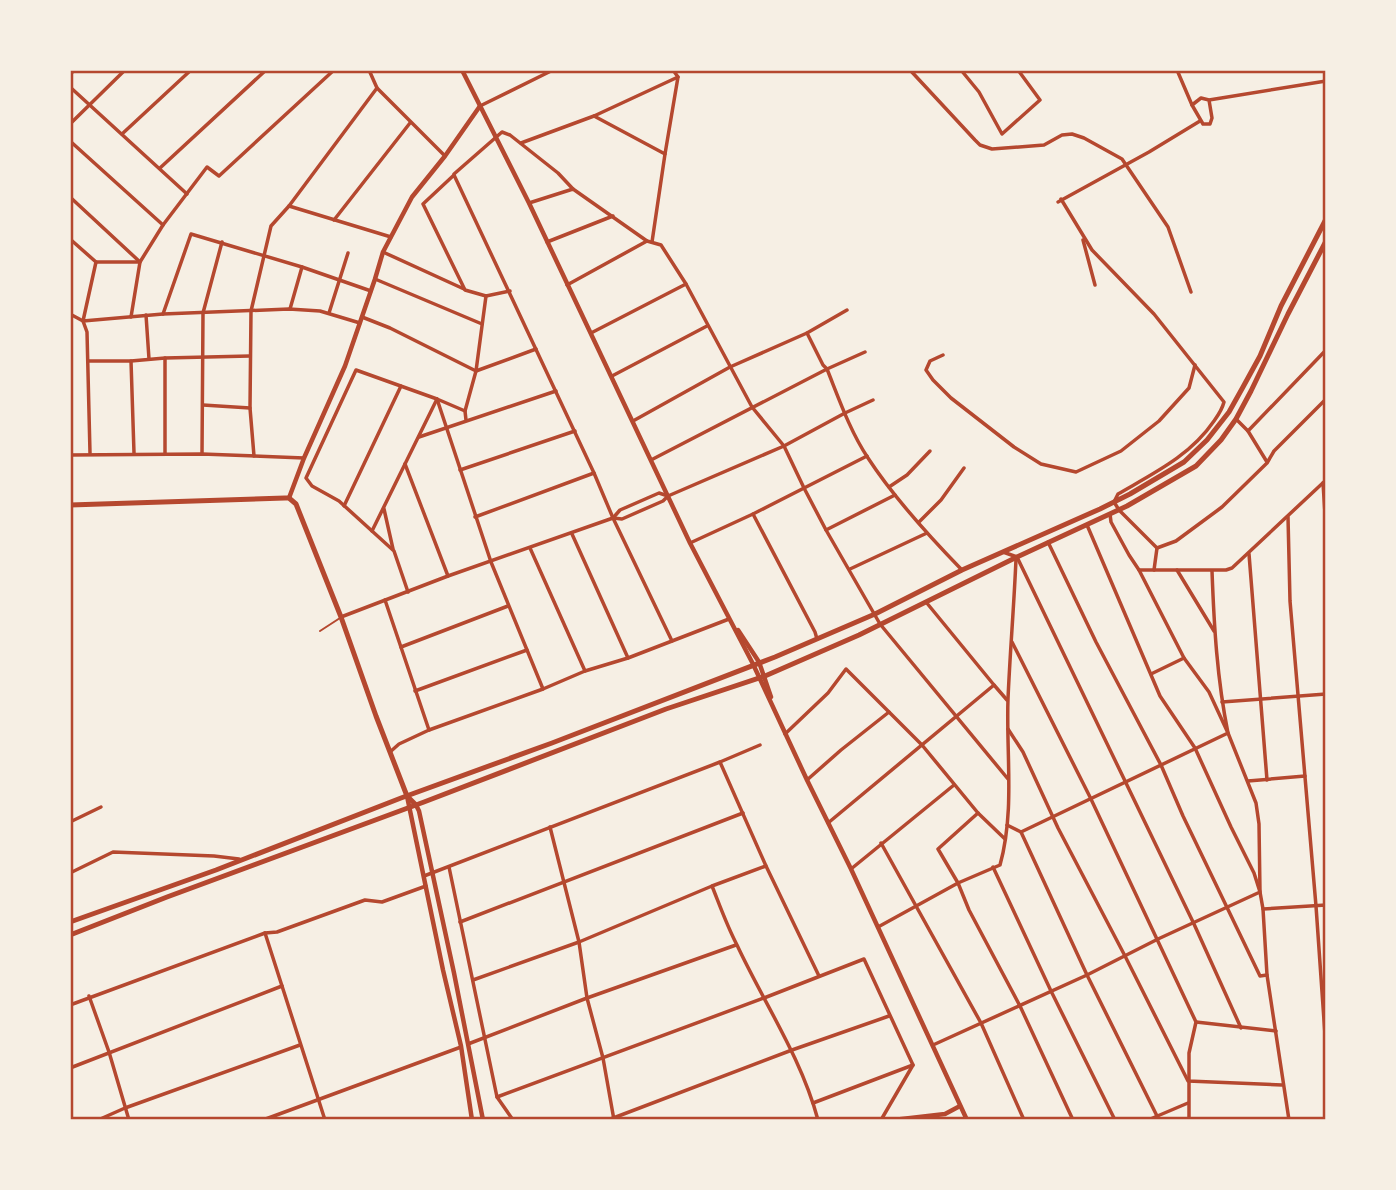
<svg xmlns="http://www.w3.org/2000/svg" width="1396" height="1190" viewBox="0 0 1396 1190" font-family="'DejaVu Sans',sans-serif">
<style>
.lines{fill:none;stroke-linecap:round;stroke-linejoin:round}
.service{stroke:#b5482f;stroke-width:2}
.minor{stroke:#b5482f;stroke-width:3.5}
.tertiary{stroke:#b5482f;stroke-width:4.5}
.secondary{stroke:#b5482f;stroke-width:4.5}
.primary{stroke:#b5482f;stroke-width:5}
.neatline{fill:none;stroke:#b5482f;stroke-width:2.5}
</style>
<rect width="100%" height="100%" fill="#f6efe4"/>
<g class="lines">
<path class="service" d="M320,631L340,618"/>
<g class="minor">
<path d="M369,70L377,88L445,156"/>
<path d="M910,70L975,140L980,145L992,149L1044,145L1062,135L1072,134L1084,138L1122,159L1168,227L1191,292"/>
<path d="M961,70L979,92L1002,134L1040,100L1018,70"/>
<path d="M1177,70L1192,105"/>
<path d="M70,75L74,70"/>
<path d="M70,87L187,194"/>
<path d="M1209,100L1212,118L1210,124H1203L1192,105L1201,98L1209,100L1326,81"/>
<path d="M480,106L553,70"/>
<path d="M594,116L678,77"/>
<path d="M70,124L125,70"/>
<path d="M122,134L191,70"/>
<path d="M70,141L163,225"/>
<path d="M521,143L594,116L665,154L678,77L673,70"/>
<path d="M160,168L266,70"/>
<path d="M454,174L502,132L510,135L558,173L573,189"/>
<path d="M70,197L140,262"/>
<path d="M1061,199L1092,250L1154,314L1224,402C1222,410 1219,414 1214,421C1190,456 1154,473 1118,494L1114,502L1119,510L1157,548L1176,541L1222,507L1267,463L1274,451L1326,399"/>
<path d="M1058,202L1149,152L1200,121"/>
<path d="M529,203L573,189L647,241L661,245L686,284L752,407L784,446L804,488L826,530L880,624L1008,779"/>
<path d="M289,206L391,237"/>
<path d="M334,220L410,123"/>
<path d="M70,239L96,262H138"/>
<path d="M1083,240L1095,285"/>
<path d="M547,242L613,216"/>
<path d="M652,242L665,154"/>
<path d="M383,252L464,289"/>
<path d="M375,279L482,324"/>
<path d="M567,285L647,241"/>
<path d="M510,291L486,296L465,290L423,204L454,175L594,473L613,518L672,641"/>
<path d="M290,309L302,267"/>
<path d="M329,313L348,253"/>
<path d="M70,314L83,321L163,314L289,309L320,311L360,323"/>
<path d="M163,314L191,234L302,267L371,291"/>
<path d="M146,315L149,359"/>
<path d="M131,317L140,262L163,225L207,167L219,176L334,70"/>
<path d="M362,317L390,328L476,371L536,349"/>
<path d="M591,333L686,284"/>
<path d="M807,333L823,365L827,369C839,399 850,431 868,458C894,498 928,535 961,569"/>
<path d="M943,355L930,361L926,370L933,380L951,398L1014,447L1041,464L1076,472L1121,451L1159,421L1189,388L1195,365"/>
<path d="M165,358V454"/>
<path d="M89,361H131L165,358L250,356"/>
<path d="M131,361L134,453"/>
<path d="M612,376L707,326"/>
<path d="M437,399L491,562L543,689"/>
<path d="M203,405L250,408"/>
<path d="M1236,419L1248,431L1267,462"/>
<path d="M466,420L465,411L476,371L486,296"/>
<path d="M633,421L730,367L807,333L847,310"/>
<path d="M1248,431L1326,350"/>
<path d="M419,437L556,391"/>
<path d="M90,453L87,332L83,321L96,262"/>
<path d="M202,454L203,313L222,242"/>
<path d="M70,455L202,454L304,458"/>
<path d="M254,456L250,408L251,311L271,226L289,206L377,88"/>
<path d="M651,460L827,369L865,352"/>
<path d="M405,464L448,576"/>
<path d="M460,470L575,431"/>
<path d="M1323,483L1326,529"/>
<path d="M889,487L907,475L930,451"/>
<path d="M344,506L401,386"/>
<path d="M384,509L393,549"/>
<path d="M753,514L815,632L817,639"/>
<path d="M1110,514L1111,522L1129,555L1139,570L1184,658L1209,692L1228,733L1256,803L1259,824L1260,892L1263,909L1267,975L1289,1120"/>
<path d="M475,517L594,473"/>
<path d="M1288,517L1290,601L1316,906L1326,1049"/>
<path d="M613,518L620,510L659,493L668,496"/>
<path d="M919,522L941,500L964,468"/>
<path d="M826,530L895,495"/>
<path d="M372,531L437,399"/>
<path d="M572,534L628,658"/>
<path d="M1048,542L1096,642L1161,765L1183,816L1260,976L1267,975"/>
<path d="M690,543L753,514L867,456"/>
<path d="M530,548L585,671"/>
<path d="M1003,552L1017,557"/>
<path d="M1249,554L1267,780"/>
<path d="M1017,557L1194,924L1241,1028"/>
<path d="M850,569L927,533"/>
<path d="M1139,570H1226L1232,568L1326,480"/>
<path d="M1154,570L1157,548"/>
<path d="M1177,570L1214,631"/>
<path d="M408,592L394,551L339,501L312,486L306,478L356,370L437,399L465,411"/>
<path d="M385,600L429,730"/>
<path d="M926,602L994,685L1007,700"/>
<path d="M341,617L448,576L613,518L622,519L663,501L668,496L784,446L845,413L873,400"/>
<path d="M1012,642L1090,797L1196,1022L1189,1053V1120"/>
<path d="M401,647L508,606"/>
<path d="M1151,674L1184,658"/>
<path d="M415,691L527,650"/>
<path d="M1222,702L1326,694"/>
<path d="M1008,729L1023,752L1058,828L1125,956L1188,1081L1282,1085"/>
<path d="M785,734L828,693L846,669L922,745L978,813L1005,839"/>
<path d="M390,752L399,744L429,730L543,689L585,671L628,658L729,619"/>
<path d="M720,762L766,866L819,976"/>
<path d="M807,780L841,750L889,712"/>
<path d="M1248,781L1305,776"/>
<path d="M978,813L938,849L958,883L969,910L1020,1006L1073,1120"/>
<path d="M70,822L101,807"/>
<path d="M828,823L994,685"/>
<path d="M1007,825L1021,832L1228,733C1217,679 1214,625 1212,571"/>
<path d="M550,827L579,942L587,998L603,1058L614,1120"/>
<path d="M1021,832L1087,975L1159,1120"/>
<path d="M881,843L981,1023L1024,1120"/>
<path d="M449,867L497,1097L513,1120"/>
<path d="M993,867L1051,991L1115,1120"/>
<path d="M851,869L954,785"/>
<path d="M70,873L113,852L214,856L239,859"/>
<path d="M424,876L720,762L760,745"/>
<path d="M712,886C720,906 727,926 737,945C764,1003 801,1057 818,1120"/>
<path d="M1263,909L1326,905"/>
<path d="M460,922L743,813"/>
<path d="M878,927L958,883L1000,865C1015,811 1006,754 1008,699C1010,652 1014,606 1016,559"/>
<path d="M265,933L325,1120"/>
<path d="M473,980L579,942L712,886L766,866"/>
<path d="M89,996L109,1052L129,1120"/>
<path d="M70,1005L265,933L277,932L365,900L382,902L426,886"/>
<path d="M1196,1022L1276,1031"/>
<path d="M468,1044L587,998L736,945"/>
<path d="M933,1045L1087,975L1158,939L1260,892L1254,873L1231,827L1195,748L1160,696L1087,525"/>
<path d="M70,1068L282,986"/>
<path d="M497,1097L764,998L864,959L913,1065L881,1120"/>
<path d="M813,1103L913,1065"/>
<path d="M98,1120L125,1108L300,1045"/>
<path d="M263,1120L461,1047"/>
<path d="M608,1120L792,1050L889,1016"/>
<path d="M1148,1120L1188,1103"/>
</g>
<g class="tertiary">
<path d="M289,498L304,458L345,366L375,279L383,252L412,197L445,156L480,106"/>
<path d="M407,796L443,970L461,1046L472,1120"/>
<path d="M416,805L419,811L454,973L483,1120"/>
<path d="M893,1120L945,1114L960,1106"/>
</g>
<g class="secondary">
<path d="M462,70L529,203L690,543L753,664L807,780L851,869L967,1120"/>
<path d="M738,630L759,662L771,697"/>
</g>
<g class="primary">
<path d="M70,505L285,498H289L296,504L341,617L376,716L407,796L416,805"/>
<path d="M70,922L216,870L401,798L552,743L775,657L875,614L962,570L1100,509L1130,494L1184,462L1207,440L1229,412L1243,387L1260,356L1281,306L1326,219"/>
<path d="M70,935L167,897L424,802L666,709L765,676L859,635L1017,557L1127,506L1196,466L1221,440L1236,419L1251,391L1288,314L1326,241"/>
</g>
</g>
<rect width="1396" height="1190" fill="none" stroke="#f6efe4" stroke-width="144"/>
<rect x="72" y="72" width="1252" height="1046" class="neatline"/>
</svg>
